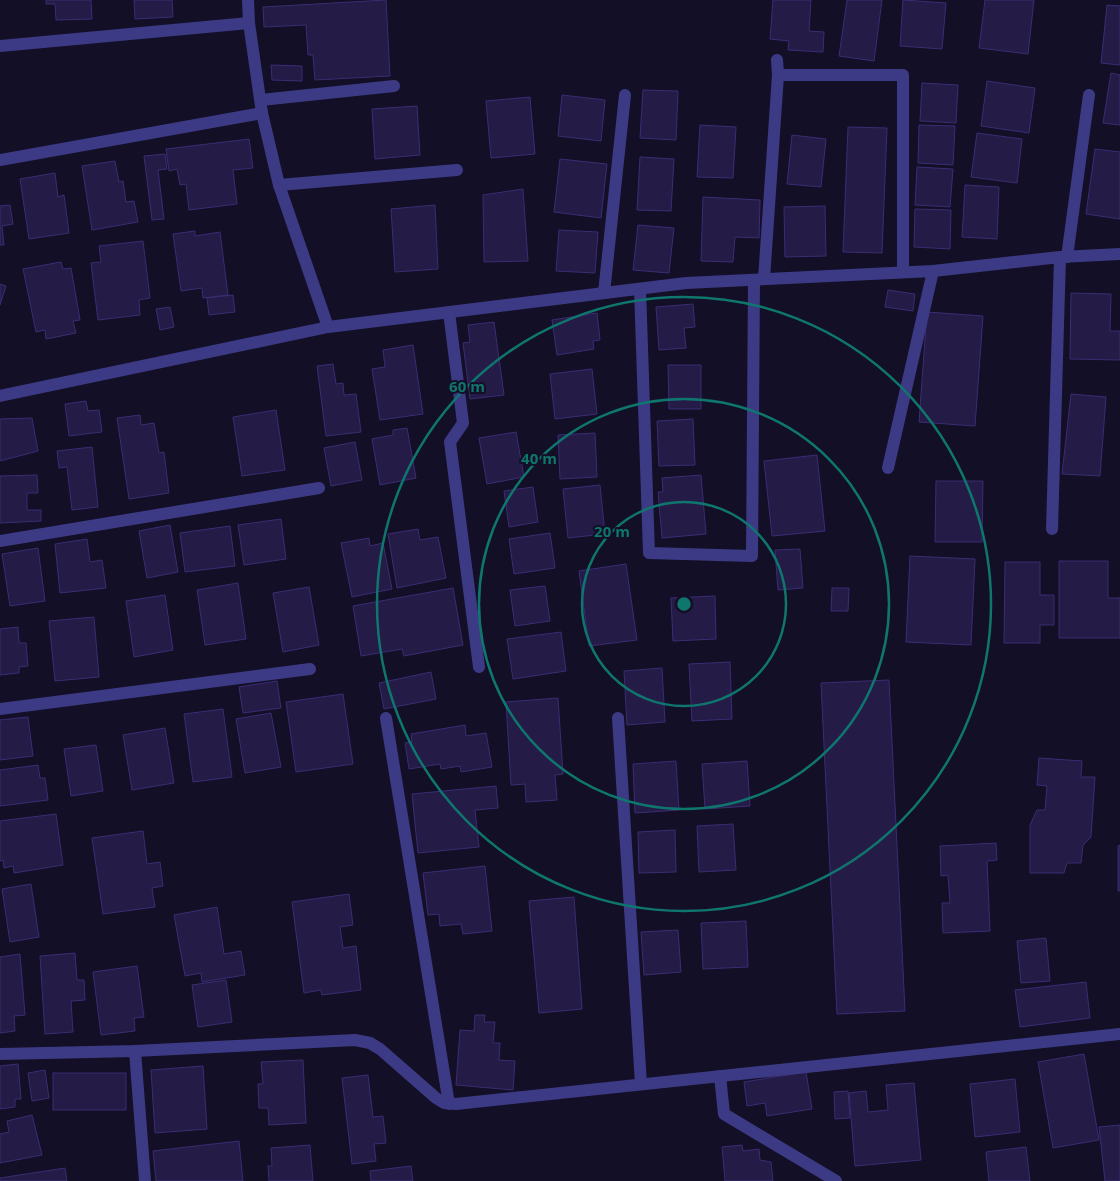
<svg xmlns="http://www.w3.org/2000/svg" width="1120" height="1181" viewBox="0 0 1120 1181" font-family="'Open Sans',sans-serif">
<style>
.building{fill:#241b47;stroke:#3b2d73}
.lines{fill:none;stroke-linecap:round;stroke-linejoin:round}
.minor{stroke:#3d3a85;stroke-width:12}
.ring{fill:none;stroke:#0f766e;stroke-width:2.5}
.centre{fill:#0f766e;stroke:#130f26;stroke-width:2.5}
.ring-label{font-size:15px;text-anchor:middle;font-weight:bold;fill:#0f766e;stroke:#130f26;stroke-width:4;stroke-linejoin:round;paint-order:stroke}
</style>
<rect width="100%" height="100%" fill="#130f26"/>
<g class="building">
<path d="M46,0H91L92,19L56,20L55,4H46Z"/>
<path d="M134,0H172L173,17L135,19Z"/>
<path d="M386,0L390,76L315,80L313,55H308L306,25L264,27L263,7Z"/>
<path d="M773,0H811L809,31L824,32L823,52L788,50L789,41L770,39Z"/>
<path d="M847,0H882L874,61L839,56Z"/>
<path d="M903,0L946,3L942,49L900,46Z"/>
<path d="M985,0H1034L1028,54L979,48Z"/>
<path d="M1107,5L1120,6V65L1101,63Z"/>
<path d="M271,65L302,66V81L272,80Z"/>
<path d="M1111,73L1120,75V125L1103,123Z"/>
<path d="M987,81L1035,88L1029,133L981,126Z"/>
<path d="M922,83L958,85L956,123L920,121Z"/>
<path d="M643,90L678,91L676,140L640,138Z"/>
<path d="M562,95L605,100L601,141L558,136Z"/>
<path d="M530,97L535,154L491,158L486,101Z"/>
<path d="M417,106L420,155L375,159L372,109Z"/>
<path d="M700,125L736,127L733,178L697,177Z"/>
<path d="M919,125L955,126L953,165L918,163Z"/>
<path d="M848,127L887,128L882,253L843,252Z"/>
<path d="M977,133L1022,139L1017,183L971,177Z"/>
<path d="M792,135L826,139L821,187L787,184Z"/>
<path d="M249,139L253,168L233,170L237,204L189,210L186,184L180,185L177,169L169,171L166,149Z"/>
<path d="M1095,149L1120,152V219L1086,214Z"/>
<path d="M165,154L167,169L158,170L164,219L152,220L144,156Z"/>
<path d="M640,157L674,159L671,211L637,210Z"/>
<path d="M560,159L607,164L601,218L554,212Z"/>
<path d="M115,161L119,182L123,181L126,202L134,201L138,222L92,230L82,166Z"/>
<path d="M917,167L953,169L950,207L915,205Z"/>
<path d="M55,173L58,197L64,195L69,233L29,239L20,179Z"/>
<path d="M965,185L999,187L997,239L962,237Z"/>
<path d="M523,189L528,261L484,262L483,195Z"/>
<path d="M703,197L760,200L759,238L735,237L733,262L701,261Z"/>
<path d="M10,205L13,224L2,226L4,245H0V206Z"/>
<path d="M435,205L438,269L395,272L391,209Z"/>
<path d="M825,206L826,256L785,257L784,207Z"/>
<path d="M915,209L951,210L950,249L914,247Z"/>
<path d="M638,225L674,228L669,273L633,270Z"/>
<path d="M559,230L598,232L595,273L556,271Z"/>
<path d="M195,231V236L220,232L228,295L203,298L202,288L181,291L173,234Z"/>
<path d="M143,241L150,298L139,300L140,315L98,320L91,263L101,262L99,246Z"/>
<path d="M61,262L63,269L71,268L80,320L73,321L76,333L46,339L45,330L36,332L23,269Z"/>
<path d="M0,284L6,286L0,305Z"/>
<path d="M888,290L915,294L913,311L885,307Z"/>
<path d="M1071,293L1111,294L1110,331H1120V360L1070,359Z"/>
<path d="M233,295L235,312L209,315L207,298Z"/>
<path d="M693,304L695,327L684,328L686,348L659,350L656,307Z"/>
<path d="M170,307L174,327L160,330L156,309Z"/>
<path d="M927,312L983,316L975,426L919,422Z"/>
<path d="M597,313L600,340L593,341L594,349L557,355L552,320Z"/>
<path d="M494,322L504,395L470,399L463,343L470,342L468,325Z"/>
<path d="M413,345L423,414L380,420L372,369L385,367L383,350Z"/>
<path d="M333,364L336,384L343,383L344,395L356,394L361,432L326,436L317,366Z"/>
<path d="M668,365H701V409H669Z"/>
<path d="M592,369L597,414L555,419L550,374Z"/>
<path d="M1071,394L1106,397L1100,476L1062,474Z"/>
<path d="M86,401L88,411L99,410L102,432L69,436L65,404Z"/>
<path d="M276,410L285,470L242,476L233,417Z"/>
<path d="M140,415L141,425L154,423L159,453L164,452L169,493L129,499L117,418Z"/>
<path d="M32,418L38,451L0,461V419Z"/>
<path d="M693,419L695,465L659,466L657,421Z"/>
<path d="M407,428L416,478L380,485L372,439L393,435V430Z"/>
<path d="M516,432L524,477L487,484L479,438Z"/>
<path d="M595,433L597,477L560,479L558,435Z"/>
<path d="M355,442L362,480L331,486L324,448Z"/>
<path d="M92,447L98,507L72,510L67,467L59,468L57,451Z"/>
<path d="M817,455L825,531L772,536L764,461Z"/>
<path d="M37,475L38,493H27V510H41V521L0,523V476Z"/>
<path d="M701,475L706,534L662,538L658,492H663L662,478Z"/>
<path d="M936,481H983L982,542H935Z"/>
<path d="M600,485L605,534L568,538L563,489Z"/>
<path d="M533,487L538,522L509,527L504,491Z"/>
<path d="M281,519L286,559L244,565L238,525Z"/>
<path d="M170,525L178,572L147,578L139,531Z"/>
<path d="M230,526L235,566L185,572L180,533Z"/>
<path d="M418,529L420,540L438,537L446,578L397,588L388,534Z"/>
<path d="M550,533L555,568L514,574L509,539Z"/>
<path d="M369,538L370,546L383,543L392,589L352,597L341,543Z"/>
<path d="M87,539L90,562L102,560L106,588L60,593L55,544Z"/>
<path d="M38,548L45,601L10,606L2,554Z"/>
<path d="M800,549L803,588L778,590L775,550Z"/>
<path d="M910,556L975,559L971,645L906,642Z"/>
<path d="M1059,561H1108V598H1120V638H1059Z"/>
<path d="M1005,562H1040V595H1054V625H1040V643H1004Z"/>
<path d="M626,564L637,640L589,646L579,571Z"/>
<path d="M238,583L246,639L205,645L197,590Z"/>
<path d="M545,586L550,621L515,626L510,590Z"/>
<path d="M309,587L319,645L283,652L273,593Z"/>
<path d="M453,588L463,645L404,656L402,649L361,656L353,606Z"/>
<path d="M832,588H849L848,611H831Z"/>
<path d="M165,595L173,650L134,657L126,601Z"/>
<path d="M715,596L716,639L673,641L671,598Z"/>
<path d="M94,617L99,677L55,681L49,621Z"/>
<path d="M18,627L19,643H26L28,666L19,667V673L0,675V629Z"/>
<path d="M561,632L566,671L513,679L507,639Z"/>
<path d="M730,662L732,719L692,721L689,664Z"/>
<path d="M662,668L665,722L627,725L624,671Z"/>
<path d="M431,672L436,699L384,709L379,683Z"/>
<path d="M889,680L905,1011L837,1014L821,683Z"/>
<path d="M277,681L281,708L243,713L239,687Z"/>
<path d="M343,694L353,764L296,772L286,702Z"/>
<path d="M558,698L563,774L555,775L557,800L526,802L525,784L511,785L506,702Z"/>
<path d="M223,709L232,777L193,782L184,714Z"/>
<path d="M271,713L281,767L245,773L236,719Z"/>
<path d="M28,717L33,756L0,760V720Z"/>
<path d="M465,725L466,736L486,733L492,767L461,772L460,766L441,769L440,764L409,769L405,743L412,742L411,734Z"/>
<path d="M165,728L174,783L132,790L123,735Z"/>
<path d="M96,745L103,791L71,796L64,749Z"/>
<path d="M1039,758L1082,761L1081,777H1095L1091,837L1083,845L1081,863H1067L1064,873H1030V825L1037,810H1045L1047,786L1037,785Z"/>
<path d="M676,761L679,810L635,813L633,764Z"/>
<path d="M747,761L750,806L705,809L702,764Z"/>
<path d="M38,765L40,778H45L48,800L0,806V770Z"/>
<path d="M496,786L498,808L475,810L479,847L418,853L412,794Z"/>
<path d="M56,814L63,865L14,873L13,866L4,868L3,860L0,861V821Z"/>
<path d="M733,824L736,870L699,872L697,826Z"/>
<path d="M675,830L676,872L639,873L638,832Z"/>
<path d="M143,831L147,864L160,862L163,886L152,888L155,907L103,914L92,838Z"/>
<path d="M996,843L997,860L987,861L990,931L943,933L942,903H950L948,875L941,876L940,846Z"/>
<path d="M1120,845V891H1118V846Z"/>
<path d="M485,866L492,931L463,934L461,924L440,926L439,914L428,915L423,873Z"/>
<path d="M31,884L39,937L10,942L2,889Z"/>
<path d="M349,894L353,925L340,927L343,948L356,946L361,990L322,995L321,990L304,993L292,902Z"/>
<path d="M574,897L582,1009L539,1013L529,901Z"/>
<path d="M217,907L224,954L241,951L245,975L202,982L201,973L185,976L174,915Z"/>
<path d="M746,921L748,967L703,969L701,923Z"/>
<path d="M678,930L681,972L644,975L641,932Z"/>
<path d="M1046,938L1050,981L1021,983L1017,941Z"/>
<path d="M75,953L77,980H84L85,1000L71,1001L73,1032L45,1034L40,956Z"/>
<path d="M20,954L25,1015L14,1016L15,1031L0,1033V957Z"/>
<path d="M137,966L144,1017L134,1018L135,1031L101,1035L93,972Z"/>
<path d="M226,980L232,1022L198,1027L192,985Z"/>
<path d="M1086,982L1090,1018L1020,1027L1015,990Z"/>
<path d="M475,1015H485L484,1022H495L493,1043H500L499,1060L515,1061L513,1090L456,1085L460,1030L474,1031Z"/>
<path d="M1084,1054L1099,1140L1053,1148L1038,1062Z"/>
<path d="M303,1060L306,1123L269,1125L268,1108H259L258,1084H263L261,1062Z"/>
<path d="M18,1064L21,1099H15V1107L0,1109V1066Z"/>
<path d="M203,1066L207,1129L155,1133L151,1070Z"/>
<path d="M45,1070L49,1098L32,1101L28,1073Z"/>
<path d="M806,1072L812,1109L767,1116L765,1103L747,1106L744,1082Z"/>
<rect x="53" y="1073" width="73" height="37"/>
<path d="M368,1075L373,1117L383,1116L386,1143L374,1144L376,1161L352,1164L342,1078Z"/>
<path d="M1015,1079L1020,1132L975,1137L970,1084Z"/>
<path d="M914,1083L921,1160L855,1166L849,1093L866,1091L868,1112L888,1110L886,1085Z"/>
<path d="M848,1091L850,1118L835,1119L834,1092Z"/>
<path d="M32,1115L42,1155L0,1163V1134L9,1132L7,1121Z"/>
<path d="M1120,1125V1181H1105L1099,1127Z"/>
<path d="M239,1141L243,1181H156L153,1151Z"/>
<path d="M310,1145L313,1181H269L268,1166H272L271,1148Z"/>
<path d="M742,1145L743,1151L759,1149L760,1160L771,1162L773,1181H725L722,1147Z"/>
<path d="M1026,1147L1030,1181H989L986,1152Z"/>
<path d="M411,1166L413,1181H371L370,1171Z"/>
<path d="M65,1168L67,1181H0V1178Z"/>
</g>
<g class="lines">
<g class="minor">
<path d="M248,0L249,23L262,113L279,185L328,327"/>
<path d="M0,46L249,23"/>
<path d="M777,60L778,75H903V272"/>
<path d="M261,100L394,86"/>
<path d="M0,160L262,113"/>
<path d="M279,185L457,170"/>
<path d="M1067,257L1089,95"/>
<path d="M764,279L778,75"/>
<path d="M640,289L649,553L752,556L754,280"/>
<path d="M604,293L625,95"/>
<path d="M449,312L463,423L450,442L479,667"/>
<path d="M0,396L328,327L686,283L933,271L1060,257L1120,254"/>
<path d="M888,468L933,271"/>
<path d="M1052,529L1060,257"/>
<path d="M0,541L319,488"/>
<path d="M0,709L310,669"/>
<path d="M386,718L449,1104"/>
<path d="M618,718L641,1084"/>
<path d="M135,1051L145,1181"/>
<path d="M0,1054L135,1051L355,1040L370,1043L380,1049L436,1098L444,1103L456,1104L1120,1034"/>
<path d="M720,1076L724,1114L836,1181"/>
</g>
</g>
<g class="ring">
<circle cx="684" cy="604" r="102"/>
<circle cx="684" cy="604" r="205"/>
<circle cx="684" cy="604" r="307"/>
</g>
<circle cx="684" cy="604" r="8" class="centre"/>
<g class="ring-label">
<text x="467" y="392">60 m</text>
<text x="539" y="464">40 m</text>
<text x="612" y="537">20 m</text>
</g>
</svg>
